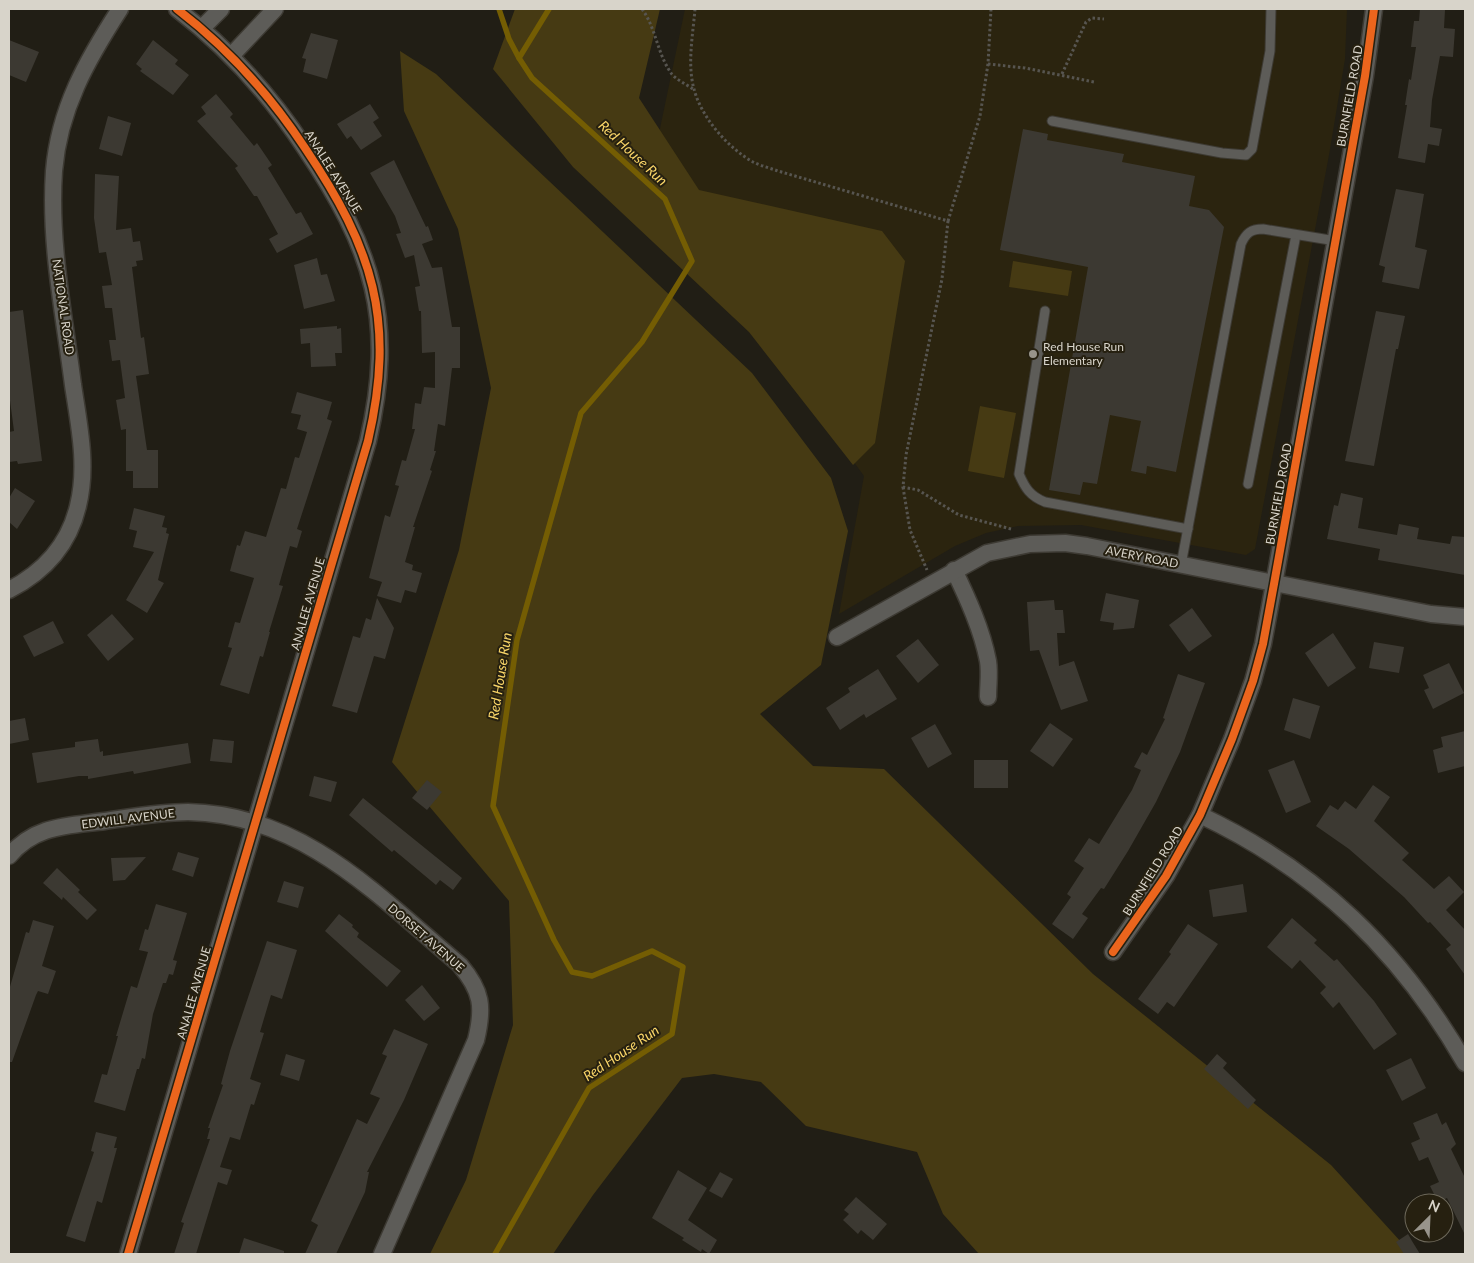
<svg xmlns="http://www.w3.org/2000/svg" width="1474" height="1263" viewBox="0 0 1474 1263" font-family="Lato,sans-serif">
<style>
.built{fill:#2b240f}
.green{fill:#463a13}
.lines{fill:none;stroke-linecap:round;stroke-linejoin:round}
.stream{stroke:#745d03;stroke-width:5.5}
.building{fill:#3c3932}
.lane-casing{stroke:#3d3a33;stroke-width:11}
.street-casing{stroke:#3d3a33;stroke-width:19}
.path{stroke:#575550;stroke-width:3;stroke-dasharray:2.5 2.5;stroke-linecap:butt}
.lane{stroke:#5d5c58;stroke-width:9}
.street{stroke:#5d5c58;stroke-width:16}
.cycleway-casing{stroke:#262010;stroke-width:11}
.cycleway{stroke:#eb651d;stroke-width:8}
.poi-dot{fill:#98948b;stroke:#262010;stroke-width:2}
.labels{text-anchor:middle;stroke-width:4;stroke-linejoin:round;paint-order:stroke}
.street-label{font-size:12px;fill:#d8d4ca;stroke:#262010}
.poi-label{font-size:12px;fill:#d8d4ca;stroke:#262010;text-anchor:start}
.water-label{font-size:14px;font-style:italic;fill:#f9d568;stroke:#262010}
</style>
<rect width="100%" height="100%" fill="#211e15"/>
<path class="built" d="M685,9H1347L1345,59L1329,155L1255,549L1246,555L1081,525L1018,526L986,533L955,546L839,614L864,476L649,181Z"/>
<g class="green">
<path d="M515,9H660L639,98L699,190L882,231L905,261L875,443L853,465L749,332L573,167L493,69Z"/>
<path d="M400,51L436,74L752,373L831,478L848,531L821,665L760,714L813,766L884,769L1093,974L1331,1165L1412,1254H979L943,1214L917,1152L806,1126L761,1082L714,1074L682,1078L593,1195L553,1254H430L466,1180L513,1025L509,901L392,762L459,550L491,388L458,229L404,111Z"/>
<path d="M1013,261L1072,271L1068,296L1009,287Z"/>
<path d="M980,406L1016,413L1004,478L968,471Z"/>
</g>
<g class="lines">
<g class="stream">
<path d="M499,9L509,39L519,58"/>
<path d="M495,1254L589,1088L672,1034L683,967L652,951L592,976L572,972L554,940L493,806L517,640L581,413L642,342L692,261L665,199L532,78L519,58L549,9"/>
</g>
</g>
<g class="building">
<path d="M1420,9L1445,10L1444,28L1455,29L1453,57L1440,56L1432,100L1430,127L1442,129L1439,146L1428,144L1425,163L1398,158L1407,105H1405L1409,79L1411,80L1416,47H1411L1414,21H1419Z"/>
<path d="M311,33L338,40L327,79L303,72L306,59L302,58Z"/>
<path d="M9,40L39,52L26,82L9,75Z"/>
<path d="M153,40L178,60L175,64L189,75L173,95L140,71L142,69L136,64Z"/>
<path d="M216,94L233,114L230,117L254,146L257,143L272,165L268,168L296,214L301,212L313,234L277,253L269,239L278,234L257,196H254L235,168L238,166L197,121L206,114L201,107Z"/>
<path d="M370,104L379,118L373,122L382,136L361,150L351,136L347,139L337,124Z"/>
<path d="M108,116L131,123L122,156L99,149Z"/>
<path d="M1023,129L1048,134L1047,140L1124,154L1122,162L1195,176L1189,206L1209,210L1224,227L1176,472L1147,466L1146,474L1131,471L1141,421L1110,415L1097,484L1083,482L1080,495L1049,490L1088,267L1000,250Z"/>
<path d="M394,160L426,227L428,226L433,240L422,244L432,268L442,267L452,327H460V368H452L445,426L438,424L434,451H436L430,470L432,471L413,527H415L405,562L413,565L412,570L422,573L416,593L405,590L401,603L377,596L382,582L369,578L385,515L390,517L399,486L395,485L402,460L406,461L415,429H412L415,403L421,404L424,387L435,388V352L422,353L421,311H419L415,287L420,286L414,255L405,258L396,234L401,233L395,216L370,173Z"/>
<path d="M95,174L119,176L116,230L131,228L133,242L140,241L143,260L136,261L137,266L132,267L141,338L144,337L149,374L136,376L147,450H158V488H133V471H126V429L121,430L116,400L125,398L120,360L112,361L109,340H116L112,308H105L102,286L112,285L106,252L99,253L94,218Z"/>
<path d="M1396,189L1424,194L1415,247L1427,250L1419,289L1382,282L1385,267L1379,265Z"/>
<path d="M317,258L321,275L327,274L335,301L304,309L294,265Z"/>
<path d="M23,310L42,461L18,464L17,461L9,462V432L14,431L9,393V312Z"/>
<path d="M1376,311L1405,316L1398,349H1396L1374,466L1345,461Z"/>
<path d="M337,326V329L341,328L342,353H335L336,366L311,367L310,343L301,344L300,329Z"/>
<path d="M297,392L332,402L327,419L332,421L297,529L302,531L297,548L290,546L279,585L283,586L269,632H270L263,657L260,656L249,694L220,685L232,648L228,647L235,622L240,623L254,578L230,571L237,545L240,546L245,531L266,537L281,488L286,489L295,457L299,458L307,432L297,429L301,415L291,413Z"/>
<path d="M15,488L35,501L17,529L9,522V498Z"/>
<path d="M1341,493L1363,498L1358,528L1397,535L1399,524L1419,528L1417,539L1450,544L1452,536L1465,537V575L1378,560L1380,549L1327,539L1334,505L1338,506Z"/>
<path d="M134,508L165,516L162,527L167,528L166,533L169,534L158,580L164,583L147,613L126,600L154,552L133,547L137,531L129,529Z"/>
<path d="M1106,593L1139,600L1134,628L1113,630L1114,623L1100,621Z"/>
<path d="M377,598L394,628L385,659L374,656L357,713L332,706L353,636L360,638L366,618L371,620Z"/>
<path d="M1054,600L1055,610H1063L1065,633H1057L1059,666L1074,661L1088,701L1061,710L1039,650L1030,651L1027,602Z"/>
<path d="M1192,608L1212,636L1189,652L1169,625Z"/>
<path d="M112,614L134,639L108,661L87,635Z"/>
<path d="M53,621L64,643L34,657L23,636Z"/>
<path d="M1333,633L1356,668L1328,687L1305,653Z"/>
<path d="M918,639L939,665L918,683L896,656Z"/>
<path d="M1374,642L1404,647L1399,673L1369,668Z"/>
<path d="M1449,663L1464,693L1433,709L1424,690L1429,688L1423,675Z"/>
<path d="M878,669L897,699L866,718L864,714L840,730L826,708L850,692L848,688Z"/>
<path d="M1178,674L1205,683L1180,752L1156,802L1128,851L1104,889L1101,888L1082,914L1088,918L1073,939L1052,924L1071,897L1067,894L1084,868L1074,861L1089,838L1099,844L1132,790L1141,770L1134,767L1142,752L1147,755L1165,719L1163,718Z"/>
<path d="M1293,698L1320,706L1310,739L1284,730Z"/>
<path d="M25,718L29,740L9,744V721Z"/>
<path d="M1050,723L1073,739L1053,767L1030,751Z"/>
<path d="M935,724L952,754L928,768L911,738Z"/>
<path d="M1465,731V766L1438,773L1433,750L1443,747L1441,737Z"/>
<path d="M98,739L100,752L103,751V756L188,743L191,763L134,774L133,771L88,779V776H79L37,783L32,753L75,747V742Z"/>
<path d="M213,739L234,741L232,763L210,761Z"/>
<rect x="974" y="760" width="34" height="28"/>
<path d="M1294,760L1311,802L1286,813L1268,770Z"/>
<path d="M314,776L337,782L331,802L309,796Z"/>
<path d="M427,780L442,792L427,810L412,798Z"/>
<path d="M1373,785L1390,797L1374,821L1409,853L1402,860L1434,889L1449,876L1464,892L1446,910L1465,930V975L1446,949L1451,945L1430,922L1428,923L1404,897L1349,849L1316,826L1330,805L1338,810L1345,801L1356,809Z"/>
<path d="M363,798L462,878L453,890L440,880L436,885L394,850L392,852L349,815Z"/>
<path d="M178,852L199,858L193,877L172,870Z"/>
<path d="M146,857L125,880L113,881L111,858Z"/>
<path d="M57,868L80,890L78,892L97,910L87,920L63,897L62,900L43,883Z"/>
<path d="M284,881L304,887L298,908L277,902Z"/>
<path d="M1243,884L1247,912L1213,917L1209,890Z"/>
<path d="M156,904L187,913L173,960L177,961L173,975L169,974L166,983H163L153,1014L145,1059L142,1058L139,1069H137L125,1111L94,1102L102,1074L107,1075L118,1036H116L131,986L137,988L148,952L139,950L145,929L148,930Z"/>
<path d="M339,914L353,925L352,927L359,933L357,937L401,971L387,987L325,931Z"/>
<path d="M1292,918L1317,940L1314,943L1334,961L1337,959L1374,1001L1397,1034L1374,1050L1339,1002L1333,1008L1320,993L1326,987L1300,960L1292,969L1267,947Z"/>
<path d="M33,920L54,926L42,966L56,971L48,994L38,991L36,995L12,1062H9V990L26,932L29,933Z"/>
<path d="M1188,924L1218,944L1174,1007L1167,1002L1158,1014L1138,999L1171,954L1169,952Z"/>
<path d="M267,941L297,950L282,999L271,995L260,1032L264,1033L250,1079L261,1083L254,1105L251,1104L240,1140L230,1137L220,1167L232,1170L227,1185L218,1182L196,1254H174L184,1223L181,1222L210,1139H207L210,1128H208L223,1085L221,1084L230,1051Z"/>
<path d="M422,985L440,1008L424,1021L405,1000Z"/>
<path d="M394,1029L428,1044L404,1100L367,1172H369L365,1192L336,1254H305L318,1225L311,1221L357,1119L367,1124L380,1098L370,1094L387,1056L382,1054Z"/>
<path d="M286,1054L305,1060L299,1081L280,1075Z"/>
<path d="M1217,1054L1227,1063L1223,1068L1256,1100L1248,1109L1204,1069Z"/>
<path d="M1411,1058L1426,1088L1402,1101L1386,1070Z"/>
<path d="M1437,1113L1442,1125L1446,1122L1456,1144L1451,1149L1465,1178V1235L1447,1198L1438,1202L1430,1186L1439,1182L1428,1157L1419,1161L1411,1143L1420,1139L1413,1123Z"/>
<path d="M96,1132L117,1137L114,1148H117L102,1203L97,1201L85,1242L66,1236L94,1152L91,1151Z"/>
<path d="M678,1170L707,1188L688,1220L717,1240L709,1254L702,1249L701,1252L682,1240L684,1238L652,1218Z"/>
<path d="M720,1172L733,1179L722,1198L709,1191Z"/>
<path d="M856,1197L887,1224L873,1240L861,1230L858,1234L843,1220L849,1214L844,1210Z"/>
<path d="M1408,1234L1412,1241L1420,1254H1404L1396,1242Z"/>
<path d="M244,1238L284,1251V1254H239Z"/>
</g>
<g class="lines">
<defs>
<g id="lane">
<path d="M1052,121L1222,153L1246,155L1252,149L1270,51L1271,9"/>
<path d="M1045,311L1019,474C1025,488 1030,496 1045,502L1188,529"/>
<path d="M1248,484L1296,235"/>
<path d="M1181,565L1241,244C1246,233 1251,229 1263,229L1336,241"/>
</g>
<g id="street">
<path d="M202,28L221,9"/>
<path d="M231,56L275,9"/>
<path d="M954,570C968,599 982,630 988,661C990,673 988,685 988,697"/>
<path d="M9,590C44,572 69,544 78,506C88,466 79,425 73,385C64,314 49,243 54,171C59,109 87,60 120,9"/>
<path d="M837,637L987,553L1030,544L1065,543L1087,546L1431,614L1465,617"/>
<path d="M1200,815C1317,870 1401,952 1465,1063"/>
<path d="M9,856C35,825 67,826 105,821C132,817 160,812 188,812C303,814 378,896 460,965C482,991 484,1007 476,1040L382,1254"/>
<path d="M1113,952L1166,876L1200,815L1232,739L1253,681L1263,644L1274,584L1365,76L1374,9"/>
<path d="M128,1254L368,441C396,320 373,249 305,148C270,95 228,48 177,9"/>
</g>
</defs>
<use href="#lane" class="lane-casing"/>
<use href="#street" class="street-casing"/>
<g class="path">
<path d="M642,9C656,28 657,53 671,73C675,79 686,84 693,89"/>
<path d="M695,9C693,34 687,64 694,89C701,117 728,148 753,162C761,166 770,168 778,171L948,221L942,279L906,455L903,487L918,490L959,515L1011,529"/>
<path d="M988,64L1025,68L1094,82"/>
<path d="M1062,74L1086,22L1092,18L1104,19"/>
<path d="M948,221L980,116L988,64L991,9"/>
<path d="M903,487L910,530L927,570"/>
</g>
<use href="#lane" class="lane"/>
<use href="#street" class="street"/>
<defs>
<g id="cycleway">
<path d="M1113,952L1166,876L1200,815L1232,739L1253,681L1263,644L1274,584L1365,76L1374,9"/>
<path d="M128,1254L368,441C396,320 373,249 305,148C270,95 228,48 177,9"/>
</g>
</defs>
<use href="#cycleway" class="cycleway-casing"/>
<use href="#cycleway" class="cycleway"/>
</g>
<circle class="poi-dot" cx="1033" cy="354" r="5"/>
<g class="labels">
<g class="street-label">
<text transform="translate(1350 96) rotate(-80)" y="4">BURNFIELD ROAD</text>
<text transform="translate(333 172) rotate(58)" y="4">ANALEE AVENUE</text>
<text transform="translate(63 307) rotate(82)" y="4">NATIONAL ROAD</text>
<text transform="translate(1279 494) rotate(-80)" y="4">BURNFIELD ROAD</text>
<text transform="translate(1142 557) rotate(11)" y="4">AVERY ROAD</text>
<text transform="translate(308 604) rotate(-74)" y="4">ANALEE AVENUE</text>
<text transform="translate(128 819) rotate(-7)" y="4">EDWILL AVENUE</text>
<text transform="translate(1153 871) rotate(-58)" y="4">BURNFIELD ROAD</text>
<text transform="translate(426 938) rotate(41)" y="4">DORSET AVENUE</text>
<text transform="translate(194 993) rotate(-74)" y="4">ANALEE AVENUE</text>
</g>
<g class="poi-label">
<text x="1043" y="351">Red House Run<tspan x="1043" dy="14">Elementary</tspan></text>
</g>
<g class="water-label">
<text transform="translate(633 153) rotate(43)" y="5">Red House Run</text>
<text transform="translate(500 676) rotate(-81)" y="5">Red House Run</text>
<text transform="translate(621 1053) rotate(-34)" y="5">Red House Run</text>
</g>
</g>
<rect width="1474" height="1263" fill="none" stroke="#d8d4ca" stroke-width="20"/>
<g transform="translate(1429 1218) rotate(24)"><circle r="24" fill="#262010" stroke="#6d685a"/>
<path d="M0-4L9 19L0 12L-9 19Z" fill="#98948b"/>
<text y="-8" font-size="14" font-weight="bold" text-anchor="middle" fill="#d8d4ca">N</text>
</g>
</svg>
